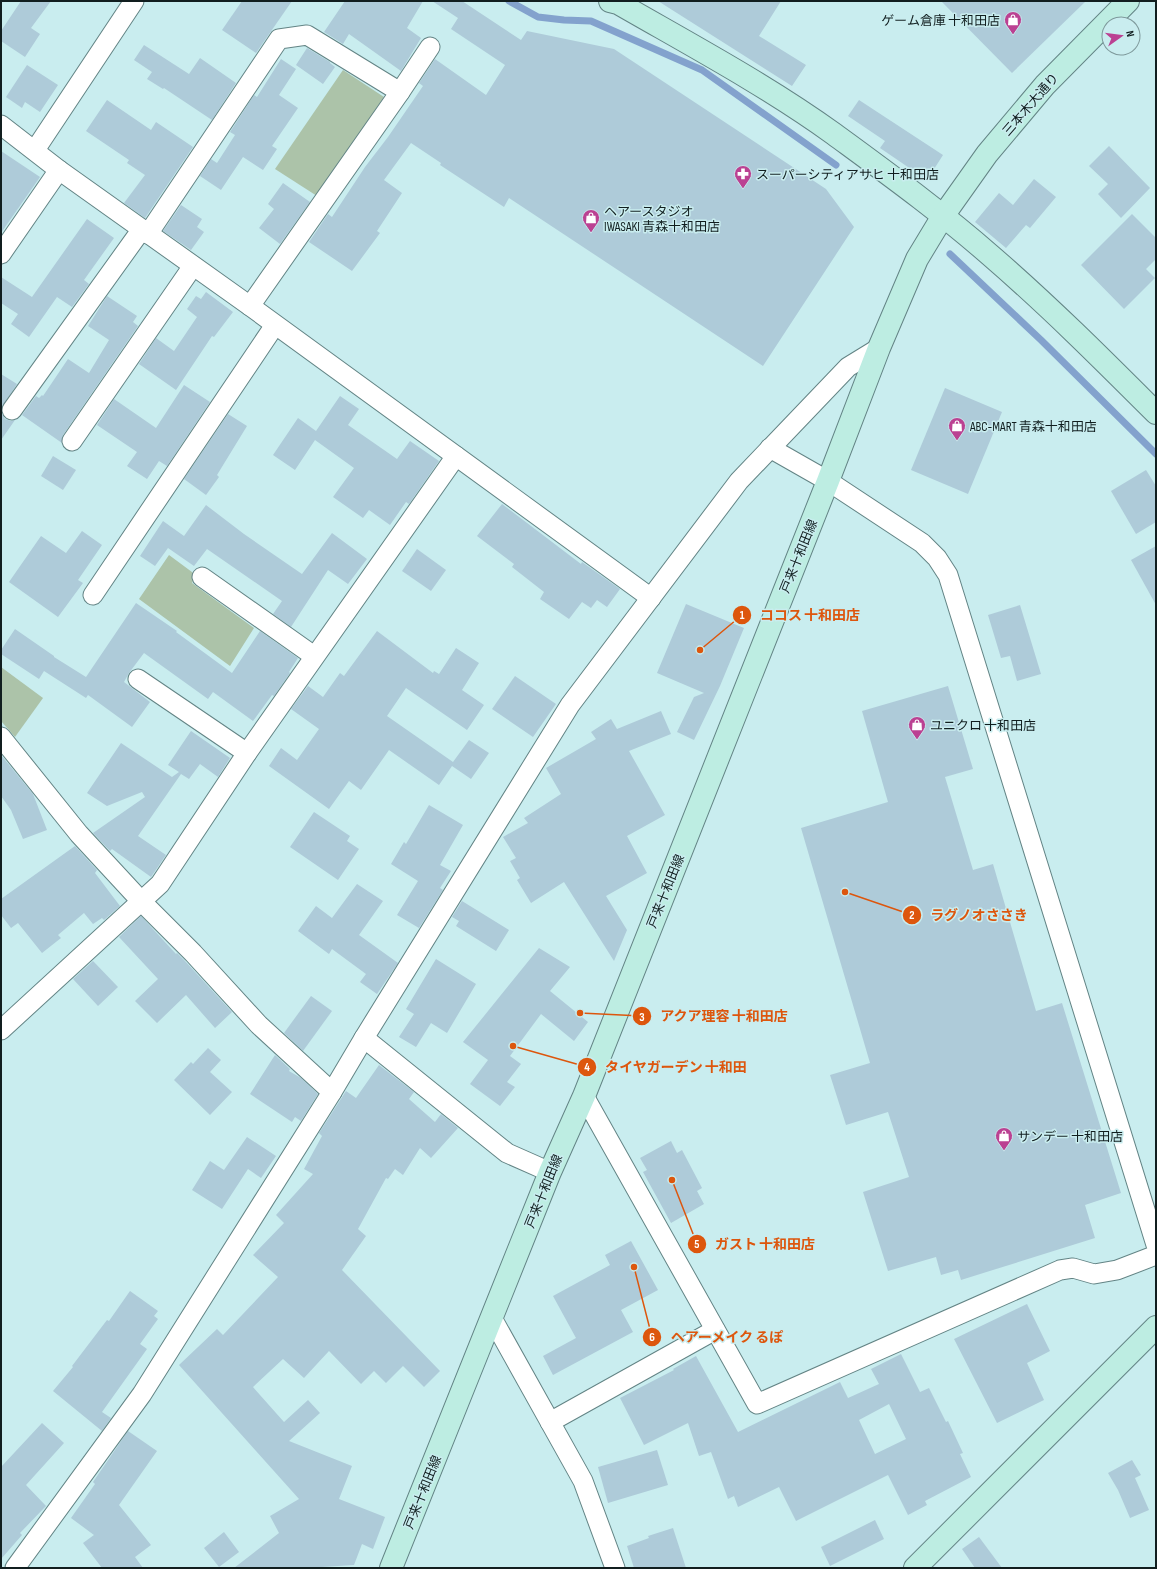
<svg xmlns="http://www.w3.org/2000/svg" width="1157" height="1569" viewBox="0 0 1157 1569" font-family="'Sofia Sans Condensed','Noto Sans JP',sans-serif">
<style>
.green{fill:#acc3a9}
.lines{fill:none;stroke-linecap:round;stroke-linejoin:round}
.stream{stroke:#83a2cd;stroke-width:7}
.building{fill:#aecbd9;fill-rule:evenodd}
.street-casing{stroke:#638485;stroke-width:21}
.secondary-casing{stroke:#638485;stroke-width:24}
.street{stroke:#fff;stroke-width:19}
.secondary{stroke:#bdede2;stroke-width:22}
.labels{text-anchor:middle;stroke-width:3;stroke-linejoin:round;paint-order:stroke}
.poi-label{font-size:13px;fill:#111e1f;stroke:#c9edef;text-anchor:start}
.street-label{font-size:13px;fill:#111e1f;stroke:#c9edef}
.leader{fill:none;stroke:#dd560d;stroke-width:1.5}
.callout-dot{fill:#dd560d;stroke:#c9edef;stroke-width:1.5}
.mark-label{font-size:12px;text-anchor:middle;font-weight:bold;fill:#fff}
.callout-label{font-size:14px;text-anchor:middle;font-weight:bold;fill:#dd560d;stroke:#c9edef;stroke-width:3;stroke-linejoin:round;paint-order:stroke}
</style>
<rect width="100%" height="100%" fill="#c9edef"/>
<g class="green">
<path d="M343,70L384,97L317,196L275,169Z"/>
<path d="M169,555L196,575L192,583L254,628L230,666L139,599Z"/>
<path d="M1,667L43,698L15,737L1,721Z"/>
</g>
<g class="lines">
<g class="stream">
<path d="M509,1L538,17L564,20L591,21L702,70L836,165"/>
<path d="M950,254L1041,340L1156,454"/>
</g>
</g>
<g class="building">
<path d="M21,1H51L31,28L40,34L25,57L1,41V31Z"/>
<path d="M242,1H292L256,53L222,30Z"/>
<path d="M345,1H423L407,28L421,38L401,71L349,34L343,44L324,32Z"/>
<path d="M432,1H462L521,40L527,31L614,49L826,189L854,227L763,366L509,198L504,207L440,165L441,163L411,143L384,180L402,193L377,231L380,233L352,271L309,242L328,214L332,217L365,167L388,137L423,86L419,83L435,59L486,95L505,65L451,29L458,18Z"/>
<path d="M658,1H781L759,36L806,65L792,86Z"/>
<path d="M941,1H1086L1012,73Z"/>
<path d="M144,45L189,74L200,58L236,83L212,120L164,88L163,89L147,79L152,72L134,60Z"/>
<path d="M307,48L330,62V63L335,67L323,84L296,65Z"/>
<path d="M281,59L296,69L279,95L298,108L272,146L277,149L263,170L243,157L221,190L200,176L211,159L217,163L235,135L230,132L254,95L257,97Z"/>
<path d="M27,65L58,85L40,112L25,102L22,108L6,97Z"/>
<path d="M107,100L151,130L156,122L193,147L145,218L124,203L145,175L127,163L129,160L86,131Z"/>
<path d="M859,100L943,155L927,180L880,148L885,141L848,116Z"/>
<path d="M1109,146L1150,188L1121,218L1098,194L1108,184L1089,166Z"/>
<path d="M1,151L40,177L1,233Z"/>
<path d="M1034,179L1056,197L1030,228L1026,225L1006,248L975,222L999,193L1013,205Z"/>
<path d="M283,183L310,202L280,244L259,228L274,209L268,204Z"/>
<path d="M181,205L202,219L197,227L204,232L191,250L163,231Z"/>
<path d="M1132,214L1156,238V259L1146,269L1155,278L1124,309L1081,265Z"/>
<path d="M87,219L114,238L84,280L89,284L72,307L57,297L29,337L11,324L18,314L1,303V277L32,297Z"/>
<path d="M206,292L233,312L214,337L212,336L176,390L139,364L156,338L174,351L197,317L187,309L196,296L201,299Z"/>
<path d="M107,296L137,316L133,322L138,326L63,435L62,443L22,415L36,396L39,398L42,395L43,396L68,359L89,373L109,340L88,326Z"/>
<path d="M1,374L17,384L1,409L2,414L5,419L11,421L15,420L1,440Z"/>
<path d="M184,385L210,402L167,466L159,461L147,479L127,466L137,452L97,425L114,399L156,428Z"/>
<path d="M945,388L1002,412L968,494L911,470Z"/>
<path d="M340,396L359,409L348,425L397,459L410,441L439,461L409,504L406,502L390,525L369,510L363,518L333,497L354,468L315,440L295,470L273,455L298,418L316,431Z"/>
<path d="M228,414L247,426L217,475L219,477L206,495L184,479Z"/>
<path d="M53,456L76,470L63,490L41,476Z"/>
<path d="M1146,470L1156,486V522L1136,534L1111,491Z"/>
<path d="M502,504L581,564L582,562L620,589L607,607L597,600L591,608L582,602L569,619L540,599L544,592L512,567L514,564L477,536Z"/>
<path d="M206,505L244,534L302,574L332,533L367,559L348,584L328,570L291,627L273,614L282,601L207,549L194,566L168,548L155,566L140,556L163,521L184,536Z"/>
<path d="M82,531L102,545L78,580L83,583L58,617L9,582L41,536L66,553Z"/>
<path d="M1156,546V605L1131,560Z"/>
<path d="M417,549L446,570L431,591L402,571Z"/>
<path d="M136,603L177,631L176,632L232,673L260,631L298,658L289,672L290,673L274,696L272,695L253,721L213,692L208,699L144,653L129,673L124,682L150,702L132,727L88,695L86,698L44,671L39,679L1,654V650L15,629L54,656V657L86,677Z"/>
<path d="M686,604L744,628L720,686L694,740L677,732L694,697L704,693L657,673Z"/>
<path d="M1020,605L1041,674L1017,681L1010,656L1001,658L988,615Z"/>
<path d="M377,631L433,673L434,671L439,674L456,648L479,663L462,690L484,705L467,730L406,688L387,716L453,762L469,740L489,753L471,779L452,766L439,785L389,750L361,790L349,781L329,809L269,766L281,748L297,760L319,729L291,709L308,686L323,697L340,673L344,676Z"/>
<path d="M515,676L556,704L533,737L492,709Z"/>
<path d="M948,686L973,769L945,777L973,870L993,864L1036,1011L1062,1003L1121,1193L1085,1205L1095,1238L961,1280L958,1270L941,1275L936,1257L888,1271L863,1192L909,1177L888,1112L846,1125L830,1075L870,1063L801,828L888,802L862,711Z"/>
<path d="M661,711L671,734L629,751L665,815L627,836L647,873L606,896L627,930L614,961L564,882L531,903L517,880L520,878L510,861L516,858L503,837L528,823L524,818L561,794L546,768L596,739L591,732L611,719L617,729Z"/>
<path d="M191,731L230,758L218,777L200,764L189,779L181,774L138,836L166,855L151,877L112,849L110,851L93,833L145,797L142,792L107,806L87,793L121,743L172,777L179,772L168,765Z"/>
<path d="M1,755L33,794L47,830L23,839L11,810L1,796Z"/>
<path d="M429,805L463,825L440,865L451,871L440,888L443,890L419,928L397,915L418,881L391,864L404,842L406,844Z"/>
<path d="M314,812L350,836L347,841L359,849L338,880L290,847Z"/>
<path d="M75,846L97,870L95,873L120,906L104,920L102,918L93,924L84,913L58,935L61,938L42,953L18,923L11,928L1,915V899Z"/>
<path d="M357,884L383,901L359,935L398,963L377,994L360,982L366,974L332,949L329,954L298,931L316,906L332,918Z"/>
<path d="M462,901L509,930L496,951L456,926L459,921L452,917Z"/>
<path d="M141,916L176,954L177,953L185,961L232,1012L215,1028L186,995L157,1023L135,1001L158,979L119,937Z"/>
<path d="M539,948L570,967L550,991L588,1022L574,1041L541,1014L510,1056L521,1064L507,1082L515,1087L500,1106L470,1084L488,1060L463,1042Z"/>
<path d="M436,959L476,984L447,1033L431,1023L416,1047L399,1037L414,1014L406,1009Z"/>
<path d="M93,961L118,987L98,1006L73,979Z"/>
<path d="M311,996L332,1011L303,1051L284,1033Z"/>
<path d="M208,1048L221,1060L210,1072L232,1092L210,1115L174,1080L191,1062L193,1064Z"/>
<path d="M275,1055L290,1069L289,1071L301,1078L318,1094L301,1121L295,1117L292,1122L250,1094Z"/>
<path d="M379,1065L414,1092L409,1099L435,1122L441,1114L458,1128L431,1158L420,1148L403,1175L395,1169L388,1179L386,1178L358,1229L366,1236L342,1270L440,1371L424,1387L403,1366L386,1383L374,1371L361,1384L329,1351L304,1378L283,1359L253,1387L284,1422L308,1400L320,1413L289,1441L352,1466L339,1499L385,1517L373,1549L362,1544L354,1565L306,1568H234L279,1533L270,1516L299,1499L179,1365L217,1329L223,1335L278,1277L253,1255L284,1223L276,1215L313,1174L304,1169L322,1136L319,1133L346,1091L356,1098Z"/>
<path d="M247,1137L276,1156L261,1178L248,1169L222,1209L192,1190L210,1161L224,1170Z"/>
<path d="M671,1141L677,1153L682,1150L702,1188L697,1191L704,1204L671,1223L643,1172L647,1170L640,1158Z"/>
<path d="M631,1241L658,1290L621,1310L633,1332L553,1375L543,1356L576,1338L553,1296L610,1265L605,1255Z"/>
<path d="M130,1291L158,1311L154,1316L158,1319L140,1344L147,1349L102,1412L111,1418L102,1431L53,1391L73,1367L72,1366L107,1320L109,1321Z"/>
<path d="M1027,1304L1050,1351L1027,1363L1044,1400L997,1423L954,1339Z"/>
<path d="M901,1354L920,1392L929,1388L946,1422L948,1421L963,1453L960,1454L971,1477L925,1501L927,1505L908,1515L888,1475L796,1521L779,1487L738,1507L734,1496L728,1499L711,1452L699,1456L688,1423L644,1445L620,1398L674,1370L673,1369L696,1356L738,1432L840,1382L848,1398L879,1384L871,1369ZM889,1404L906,1439L875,1454L859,1420Z"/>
<path d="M42,1423L64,1443L26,1485L46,1506L20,1533L22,1535L1,1559V1467Z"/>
<path d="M128,1431L157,1451L119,1505L151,1545L135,1557L143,1568H102L83,1543L94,1535L71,1518L95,1484L93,1482Z"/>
<path d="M657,1450L668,1485L608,1503L598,1467Z"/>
<path d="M1132,1460L1141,1475L1135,1478L1149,1510L1130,1518L1118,1490L1108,1473Z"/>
<path d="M875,1520L884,1539L830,1566L821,1547Z"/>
<path d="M673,1528L686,1568H634L627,1546L649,1538L648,1536Z"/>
<path d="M224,1532L239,1552L219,1567L204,1548Z"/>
<path d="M979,1537L1002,1568H975L962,1549Z"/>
</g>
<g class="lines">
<defs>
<g id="street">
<path d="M1,125L59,170L250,306L651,598"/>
<path d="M35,150L134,1"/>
<path d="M148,234L279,39L307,35L400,92"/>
<path d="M1,254L59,170"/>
<path d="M250,306L400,92L430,47"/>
<path d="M12,410L142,229"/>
<path d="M72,441L193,266"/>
<path d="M770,448L828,481L922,543L937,558L948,575L1156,1245"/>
<path d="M202,577L314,656"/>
<path d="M93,595L275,325"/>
<path d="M138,679L247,753"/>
<path d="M1,737L79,834L141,901L193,953L259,1025L332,1092"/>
<path d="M1,1030L160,884L247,753L456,456"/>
<path d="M364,1038L507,1153L550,1172"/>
<path d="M584,1096L757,1404L1060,1270L1073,1268L1094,1274L1117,1270L1156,1255"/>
<path d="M492,1318L583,1481L615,1568"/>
<path d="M550,1422L715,1330"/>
<path d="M15,1568L142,1394L332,1092L364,1038L570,705L739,481L848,367L879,348"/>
</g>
<g id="secondary">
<path d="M610,1L618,3C691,45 766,85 834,134C887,173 941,212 990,255C1048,305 1102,359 1156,413"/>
<path d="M391,1568L550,1172L584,1096L828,481L879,348L917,259L943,216L987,154L1045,85L1128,1"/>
<path d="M915,1568L1156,1327"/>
</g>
</defs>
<use href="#street" class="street-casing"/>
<use href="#secondary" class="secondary-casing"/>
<use href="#street" class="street"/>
<use href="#secondary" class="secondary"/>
</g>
<defs>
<symbol id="shop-pin" viewBox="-11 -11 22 30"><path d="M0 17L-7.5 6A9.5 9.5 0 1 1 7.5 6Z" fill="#bb4192" stroke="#c9edef"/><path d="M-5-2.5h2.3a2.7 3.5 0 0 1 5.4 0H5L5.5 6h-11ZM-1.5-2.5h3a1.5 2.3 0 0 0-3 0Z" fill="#fff"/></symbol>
<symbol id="pharmacy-pin" viewBox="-11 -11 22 30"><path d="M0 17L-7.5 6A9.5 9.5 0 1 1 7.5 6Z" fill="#bb4192" stroke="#c9edef"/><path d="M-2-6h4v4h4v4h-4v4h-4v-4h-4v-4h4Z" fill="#fff"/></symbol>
</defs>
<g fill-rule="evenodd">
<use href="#shop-pin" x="1003" y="10" width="20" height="27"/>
<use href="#pharmacy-pin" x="733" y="164" width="20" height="27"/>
<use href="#shop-pin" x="581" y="208" width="20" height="27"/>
<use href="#shop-pin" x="947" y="416" width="20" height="27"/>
<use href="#shop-pin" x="907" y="715" width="20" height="27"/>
<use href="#shop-pin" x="994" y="1126" width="20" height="27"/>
</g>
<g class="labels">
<g class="poi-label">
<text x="1000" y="25" text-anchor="end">ゲーム倉庫 十和田店</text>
<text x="756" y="179">スーパーシティアサヒ 十和田店</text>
<text x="604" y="216">ヘアースタジオ<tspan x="604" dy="15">IWASAKI 青森十和田店</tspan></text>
<text x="970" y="431">ABC-MART 青森十和田店</text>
<text x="930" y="730">ユニクロ 十和田店</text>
<text x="1017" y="1141">サンデー 十和田店</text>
</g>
<g class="street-label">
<text transform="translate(1030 104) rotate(-49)" y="5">三本木大通り</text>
<text transform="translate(798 556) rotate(-68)" y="5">戸来十和田線</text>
<text transform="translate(665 891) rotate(-68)" y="5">戸来十和田線</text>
<text transform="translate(543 1191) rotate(-68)" y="5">戸来十和田線</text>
<text transform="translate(422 1492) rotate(-68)" y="5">戸来十和田線</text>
</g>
</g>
<path class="leader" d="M700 650L742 615M845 892L912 915M580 1013L642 1016M513 1046L587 1067M672 1180L697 1244M634 1267L652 1337"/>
<g class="callout-dot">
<circle cx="700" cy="650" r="4"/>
<circle cx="845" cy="892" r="4"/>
<circle cx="580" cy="1013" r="4"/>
<circle cx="513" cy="1046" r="4"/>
<circle cx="672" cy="1180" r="4"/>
<circle cx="634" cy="1267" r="4"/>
<circle cx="742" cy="615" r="10"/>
<circle cx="912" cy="915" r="10"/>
<circle cx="642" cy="1016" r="10"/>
<circle cx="587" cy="1067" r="10"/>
<circle cx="697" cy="1244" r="10"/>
<circle cx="652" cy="1337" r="10"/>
</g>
<g class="mark-label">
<text x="742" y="619">1</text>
<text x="912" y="919">2</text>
<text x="642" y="1021">3</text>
<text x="587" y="1071">4</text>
<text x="697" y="1248">5</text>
<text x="652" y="1341">6</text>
</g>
<g class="callout-label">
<text x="810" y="620">ココス 十和田店</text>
<text x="979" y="920">ラグノオささき</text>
<text x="724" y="1021">アクア理容 十和田店</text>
<text x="676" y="1072">タイヤガーデン 十和田</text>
<text x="765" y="1249">ガスト 十和田店</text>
<text x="727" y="1342">ヘアーメイク るぽ</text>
</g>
<rect width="1157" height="1569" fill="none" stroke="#111e1f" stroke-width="4"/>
<g transform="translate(1121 36) rotate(76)"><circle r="19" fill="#c9edef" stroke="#7f9a9c"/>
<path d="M0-3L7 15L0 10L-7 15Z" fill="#bb4192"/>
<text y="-6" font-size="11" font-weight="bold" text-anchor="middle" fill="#111e1f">N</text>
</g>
</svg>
